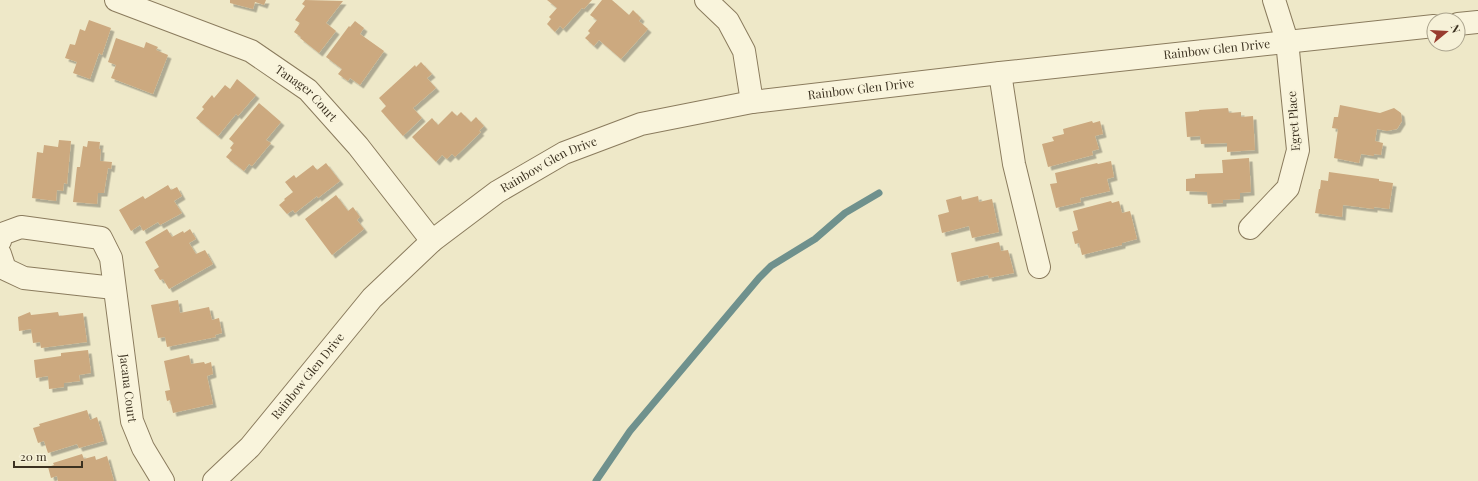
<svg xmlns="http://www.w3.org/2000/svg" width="1478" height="481" viewBox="0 0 1478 481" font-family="'Playfair Display',serif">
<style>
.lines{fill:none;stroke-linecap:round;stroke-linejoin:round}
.stream{stroke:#6f918d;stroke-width:7}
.building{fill:#cca97f;filter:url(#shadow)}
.minor-casing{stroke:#8a7b5d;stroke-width:24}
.minor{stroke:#f9f4dc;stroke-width:22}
.labels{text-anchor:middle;stroke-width:3;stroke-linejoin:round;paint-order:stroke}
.street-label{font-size:12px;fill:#3b3120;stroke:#f6f1d8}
</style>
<defs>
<filter id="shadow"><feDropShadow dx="3.5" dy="3.5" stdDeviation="0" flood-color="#0004"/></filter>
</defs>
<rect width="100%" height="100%" fill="#eee8c8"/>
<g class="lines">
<path class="stream" d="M596,481L630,431L759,278L771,266L815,239L845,213L879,193"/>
</g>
<g class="building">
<path d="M230,0H266L264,5L255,2L253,9L230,3Z"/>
<path d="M305,0L343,1L326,23L336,31L319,53L300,38L301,37L294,32L300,23L295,20L305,6L302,4Z"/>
<path d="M547,0H592L584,9L582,8L563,29L560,26L555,32L547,24L551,19L549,17L557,8Z"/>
<path d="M602,0H612L629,15L633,10L641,18L639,21L648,29L621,59L599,40L594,46L585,38L590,33L588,31L597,20L590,15Z"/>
<path d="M89,20L111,28L102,55L99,53L90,79L73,73L77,62L65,58L70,44L75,45L80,29L85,31Z"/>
<path d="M355,21L364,28L360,34L384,51L360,85L350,78L348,81L338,74L342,69L326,57L349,26L350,27Z"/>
<path d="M116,38L144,48L146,42L158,47L156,50L168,55L153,94L111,78L116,65L108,62Z"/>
<path d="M421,62L432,74L427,78L436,88L413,108L422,118L403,136L381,111L386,106L379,98L415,65L416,67Z"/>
<path d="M237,79L256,95L238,116L236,114L218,136L196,118L204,109L202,107L212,95L214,98L225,85L230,89Z"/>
<path d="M259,103L281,122L266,140L271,143L252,166L249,164L244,171L226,157L232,150L230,148L234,143L229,139Z"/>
<path d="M1340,105L1380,113L1394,108L1401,113L1402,121L1397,129L1387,131L1377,129L1375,141L1383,143L1381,155L1374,154V156L1361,154L1359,163L1334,158L1338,129L1332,128L1334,117H1338Z"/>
<path d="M1228,108L1229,113L1241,112V117L1253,116L1255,150L1227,152V143L1201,144L1200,136L1187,137L1185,112L1199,111V110Z"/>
<path d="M452,111L457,116L461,112L471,122L476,117L484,126L479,131L481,132L455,157L452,154L447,159L442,155L436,162L412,137L432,118L438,125Z"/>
<path d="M1092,121L1093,123L1100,121L1103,134L1095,136L1099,149L1092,151L1093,155L1048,167L1042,144L1054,141L1052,137L1064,134L1063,129Z"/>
<path d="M59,140L71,141L67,184L64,183L63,191L57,190L56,201L32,198L37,152L43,153L44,145L58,147Z"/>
<path d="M88,141L100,142L99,149H101L100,161L112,162L111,169L108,168L104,193H98L97,204L73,202L77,167H80L83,146L87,147Z"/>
<path d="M1249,158L1251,192L1240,193V199L1223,200V203L1208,204L1207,192L1186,191V179L1195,178V174L1223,173L1222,160Z"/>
<path d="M1111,161L1114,177L1107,179L1110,191L1080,198L1081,202L1056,208L1050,184L1057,183L1055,173L1097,163L1098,164Z"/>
<path d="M326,163L340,181L318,198L317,196L295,213L293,210L287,214L279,205L285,200L284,199L293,192L285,182L294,175L296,178L313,165L317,170Z"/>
<path d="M1329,172L1379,179V181L1393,183L1389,209L1374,207V209L1343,205L1342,217L1315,213L1319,189H1320L1321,180L1328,181Z"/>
<path d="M168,185L171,190L177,187L182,196L174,201L182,213L160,225L158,222L143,231L140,225L131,231L119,210L143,196L145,199Z"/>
<path d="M336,195L348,211L353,207L360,217L357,220L364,229L332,255L305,219Z"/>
<path d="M961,196L962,200L978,196L979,202L992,199L999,232L972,238L969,226L942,233L938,215L949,212L946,200Z"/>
<path d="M1111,201L1112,203L1119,201L1122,213L1130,211L1137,239L1122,243V245L1082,255L1079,243L1075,244L1072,232L1078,230L1073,211Z"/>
<path d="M167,229L172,237L183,231L184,233L190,229L196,239L189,243L196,254L205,250L213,264L169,289L163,279L160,280L154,270L159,267L145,242Z"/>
<path d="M999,242L1001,251L1008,250L1014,273L989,278L988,275L957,282L951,253Z"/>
<path d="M178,300L180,313L209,307L212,320L219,318L222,333L215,335L216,337L167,347L165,337L158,338L151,305Z"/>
<path d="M30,312L31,315L58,312L59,316L83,313L87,342L41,348L40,342L33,343L31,329L19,331L18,317Z"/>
<path d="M88,350L91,373L79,375L80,381L64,383V387L49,389L48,376L36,378L34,360L61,356V353Z"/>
<path d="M189,355L191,364L204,362L205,364L211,362L213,374L207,376L213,404L173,413L170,400L167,401L165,391L170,390L164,361Z"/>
<path d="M87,410L90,420L97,417L104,441L79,448L77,444L48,453L44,441L38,443L33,428L40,426L39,424Z"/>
<path d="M82,454L84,459L95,456L96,460L107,456L114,481H58L57,476L51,478L48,467L54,465L53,463Z"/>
</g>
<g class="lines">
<defs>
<g id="minor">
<path id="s1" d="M116,0L251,51L308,90L358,146L432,241"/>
<path d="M706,0L728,21L744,51L752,102"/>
<path d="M1458,24L1478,22"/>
<path d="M1000,73L1014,164L1039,267"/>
<path d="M1250,228L1288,188L1298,150L1287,41L1274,0"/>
<path id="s2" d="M0,241L2,234L21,227L101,238L111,258L132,421L143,448L163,481"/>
<path d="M0,254L5,269L24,278L114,288"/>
<path id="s3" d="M214,481L250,447L372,298L432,241L497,192L564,153L641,124L752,102L1000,73L1434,26"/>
</g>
</defs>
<use href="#minor" class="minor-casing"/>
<use href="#minor" class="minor"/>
</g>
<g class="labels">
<g class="street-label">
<text dy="4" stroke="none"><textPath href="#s3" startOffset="1147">Rainbow Glen Drive</textPath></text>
<text dy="4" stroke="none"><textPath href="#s3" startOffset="789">Rainbow Glen Drive</textPath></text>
<text dy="4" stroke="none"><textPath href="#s1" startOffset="214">Tanager Court</textPath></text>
<text transform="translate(1294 121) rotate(-94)" y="4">Egret Place</text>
<text dy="4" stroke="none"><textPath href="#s3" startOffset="465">Rainbow Glen Drive</textPath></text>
<text dy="4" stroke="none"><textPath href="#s3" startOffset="141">Rainbow Glen Drive</textPath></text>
<text dy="4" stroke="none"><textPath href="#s2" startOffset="262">Jacana Court</textPath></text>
</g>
</g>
<g transform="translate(1446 32) rotate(72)"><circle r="19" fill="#f6f1d8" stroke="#aba48e"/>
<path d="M0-3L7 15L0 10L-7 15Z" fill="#983b2e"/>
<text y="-6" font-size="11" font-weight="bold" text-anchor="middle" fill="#3b3120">N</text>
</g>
<path d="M14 461v6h68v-6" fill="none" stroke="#3b3120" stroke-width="2"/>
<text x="20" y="461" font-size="12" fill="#3b3120" stroke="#f6f1d8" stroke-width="3" paint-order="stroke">20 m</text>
</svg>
